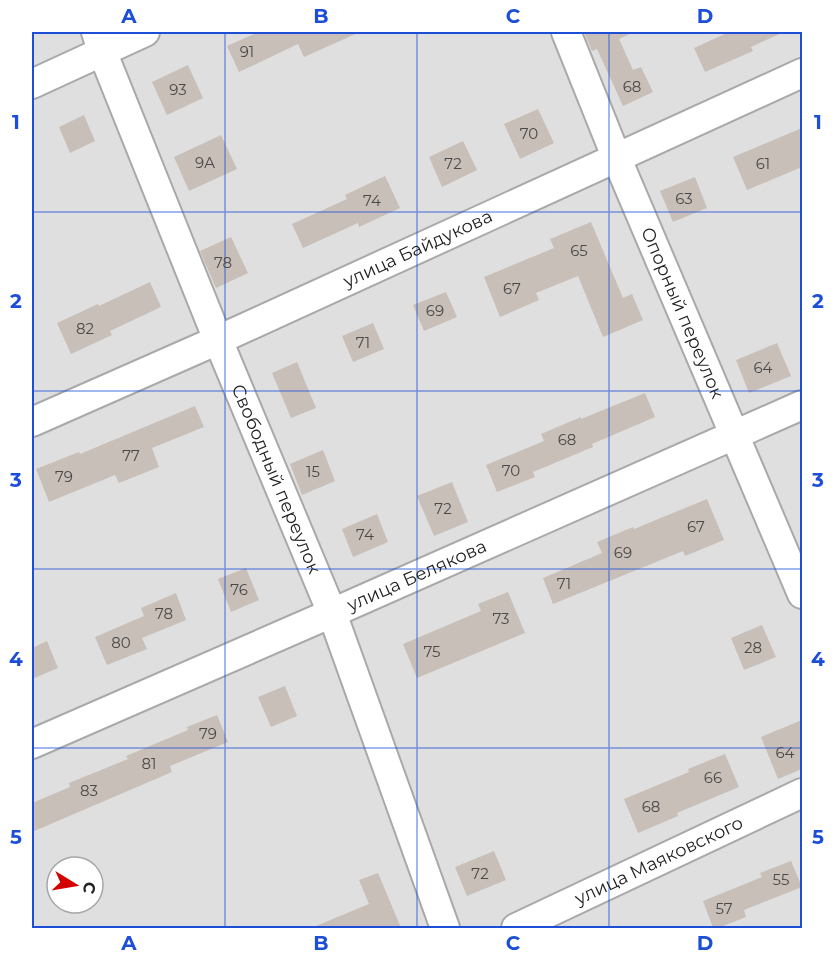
<svg xmlns="http://www.w3.org/2000/svg" width="834" height="960" viewBox="0 0 834 960" font-family="Montserrat,sans-serif">
<style>
.residential{fill:#e0dfdf;fill-rule:evenodd}
.building{fill:#c7bfb8}
.lines{fill:none;stroke-linecap:round;stroke-linejoin:round}
.minor-casing{stroke:#a9a9a9;stroke-width:32}
.minor{stroke:#fff;stroke-width:28}
.grid{fill:none;stroke:#1d4ed8;stroke-width:1.5;stroke-opacity:0.55}
.labels{text-anchor:middle;stroke-width:4.5;stroke-linejoin:round;paint-order:stroke}
.number-label{font-size:15px;fill:#4b4948}
.street-label{font-size:18px;fill:#222;stroke:#fff}
.neatline{fill:none;stroke:#1d4ed8;stroke-width:2}
.grid-label{font-size:20px;text-anchor:middle;font-weight:bold;fill:#1d4ed8}
</style>
<rect width="100%" height="100%" fill="#f2efe9"/>
<path class="residential" d="M32,32H802V928H32ZM57,867H93V903H57Z"/>
<g class="building">
<path d="M259,32H360L304,57L298,44L239,72L227,46Z"/>
<path d="M584,32H634L619,39L633,70L641,67L653,92L623,106L597,49L592,51Z"/>
<path d="M729,32H784L751,47L753,51L705,72L694,48Z"/>
<path d="M188,65L203,98L167,115L152,82Z"/>
<path d="M538,109L554,143L520,159L504,124Z"/>
<path d="M84,115L95,141L70,153L59,127Z"/>
<path d="M802,128V167L747,190L733,157Z"/>
<path d="M221,135L237,169L189,191L174,157Z"/>
<path d="M463,141L477,170L442,187L429,157Z"/>
<path d="M385,176L400,208L359,227L358,223L303,248L292,224L347,199L345,195Z"/>
<path d="M695,177L707,208L673,222L660,191Z"/>
<path d="M591,222L623,298L632,294L643,320L603,337L578,276L536,293L539,300L500,317L484,277L554,248L550,239Z"/>
<path d="M231,237L248,273L216,288L200,251Z"/>
<path d="M150,282L161,307L110,331L112,335L71,354L57,323L98,304L99,306Z"/>
<path d="M446,292L457,317L424,331L413,305Z"/>
<path d="M373,323L384,349L353,362L342,336Z"/>
<path d="M777,343L791,376L749,393L736,360Z"/>
<path d="M297,362L316,408L291,418L272,373Z"/>
<path d="M645,393L655,417L592,444L593,447L533,472L535,477L497,492L486,465L544,441L541,434L581,417V419Z"/>
<path d="M195,406L204,427L152,448L159,467L119,483L115,475L49,502L36,469L79,452L80,454Z"/>
<path d="M323,450L335,481L302,495L290,464Z"/>
<path d="M452,482L468,522L434,536L417,496Z"/>
<path d="M707,499L724,540L685,556L683,551L553,604L543,578L602,553L597,542L633,527L634,529Z"/>
<path d="M377,514L388,542L353,557L342,529Z"/>
<path d="M246,568L259,600L231,612L218,579Z"/>
<path d="M508,592L525,633L417,678L403,644L481,611L478,604Z"/>
<path d="M176,593L186,620L142,638L147,649L107,665L95,637L144,616L141,608Z"/>
<path d="M762,625L776,657L744,670L731,638Z"/>
<path d="M47,641L58,668L32,679V648Z"/>
<path d="M285,686L297,716L271,727L258,697Z"/>
<path d="M217,715L228,742L170,766L172,772L32,832V803L70,787L69,783L128,759L126,756L188,730L187,727Z"/>
<path d="M802,720V769L778,779L761,737Z"/>
<path d="M725,754L739,787L677,813L678,816L638,833L624,799L689,772L688,769Z"/>
<path d="M494,851L506,880L467,896L455,867Z"/>
<path d="M791,861L802,887L744,910L746,917L718,928H713L703,901L762,877L760,873Z"/>
<path d="M378,873L401,928H311L369,904L359,880Z"/>
</g>
<g class="lines">
<defs>
<g id="minor">
<path id="s1" d="M96,32L102,51L218,340L332,613L445,928"/>
<path id="s2" d="M566,32L617,159L802,594"/>
<path d="M32,84L145,32"/>
<path id="s3" d="M32,422L218,340L802,73"/>
<path id="s4" d="M32,744L332,613L802,405"/>
<path id="s5" d="M516,928L802,793"/>
</g>
</defs>
<use href="#minor" class="minor-casing"/>
<use href="#minor" class="minor"/>
</g>
<path class="grid" d="M225,32V928M417,32V928M609,32V928M32,212H802M32,391H802M32,569H802M32,748H802"/>
<g class="labels">
<g class="number-label">
<text x="247" y="57">91</text>
<text x="632" y="92">68</text>
<text x="178" y="95">93</text>
<text x="529" y="139">70</text>
<text x="205" y="168">9А</text>
<text x="453" y="169">72</text>
<text x="763" y="169">61</text>
<text x="684" y="204">63</text>
<text x="372" y="206">74</text>
<text x="579" y="256">65</text>
<text x="223" y="268">78</text>
<text x="512" y="294">67</text>
<text x="435" y="316">69</text>
<text x="85" y="334">82</text>
<text x="363" y="348">71</text>
<text x="763" y="373">64</text>
<text x="567" y="445">68</text>
<text x="131" y="461">77</text>
<text x="511" y="476">70</text>
<text x="313" y="477">15</text>
<text x="64" y="482">79</text>
<text x="443" y="514">72</text>
<text x="696" y="532">67</text>
<text x="365" y="540">74</text>
<text x="623" y="558">69</text>
<text x="564" y="589">71</text>
<text x="239" y="595">76</text>
<text x="164" y="619">78</text>
<text x="501" y="624">73</text>
<text x="121" y="648">80</text>
<text x="753" y="653">28</text>
<text x="432" y="657">75</text>
<text x="208" y="739">79</text>
<text x="785" y="758">64</text>
<text x="149" y="769">81</text>
<text x="713" y="783">66</text>
<text x="89" y="796">83</text>
<text x="651" y="812">68</text>
<text x="480" y="879">72</text>
<text x="781" y="885">55</text>
<text x="724" y="914">57</text>
</g>
<g class="street-label">
<text dy="6" stroke="none"><textPath href="#s3" startOffset="423">улица Байдукова</textPath></text>
<text dy="6" stroke="none"><textPath href="#s2" startOffset="304">Опорный переулок</textPath></text>
<text dy="6" stroke="none"><textPath href="#s1" startOffset="482">Свободный переулок</textPath></text>
<text dy="6" stroke="none"><textPath href="#s4" startOffset="420">улица Белякова</textPath></text>
<text dy="6" stroke="none"><textPath href="#s5" startOffset="158">улица Маяковского</textPath></text>
</g>
</g>
<rect width="834" height="960" fill="none" stroke="#ffffff" stroke-width="66"/>
<g transform="translate(75 885) rotate(101)"><circle r="28" fill="#ffffff" stroke="#a7a7a7" stroke-width="1.5"/>
<path d="M0-4.5L10 22L0 15L-10 22Z" fill="#d40000"/>
<text y="-9" font-size="16" font-weight="bold" text-anchor="middle" fill="#222222">С</text>
</g>
<rect x="33" y="33" width="768" height="894" class="neatline"/>
<g class="grid-label">
<text x="129" y="23">A</text>
<text x="321" y="23">B</text>
<text x="513" y="23">C</text>
<text x="705" y="23">D</text>
<text x="16" y="129">1</text>
<text x="818" y="129">1</text>
<text x="16" y="308">2</text>
<text x="818" y="308">2</text>
<text x="16" y="487">3</text>
<text x="818" y="487">3</text>
<text x="16" y="666">4</text>
<text x="818" y="666">4</text>
<text x="16" y="844">5</text>
<text x="818" y="844">5</text>
<text x="129" y="950">A</text>
<text x="321" y="950">B</text>
<text x="513" y="950">C</text>
<text x="705" y="950">D</text>
</g>
</svg>
